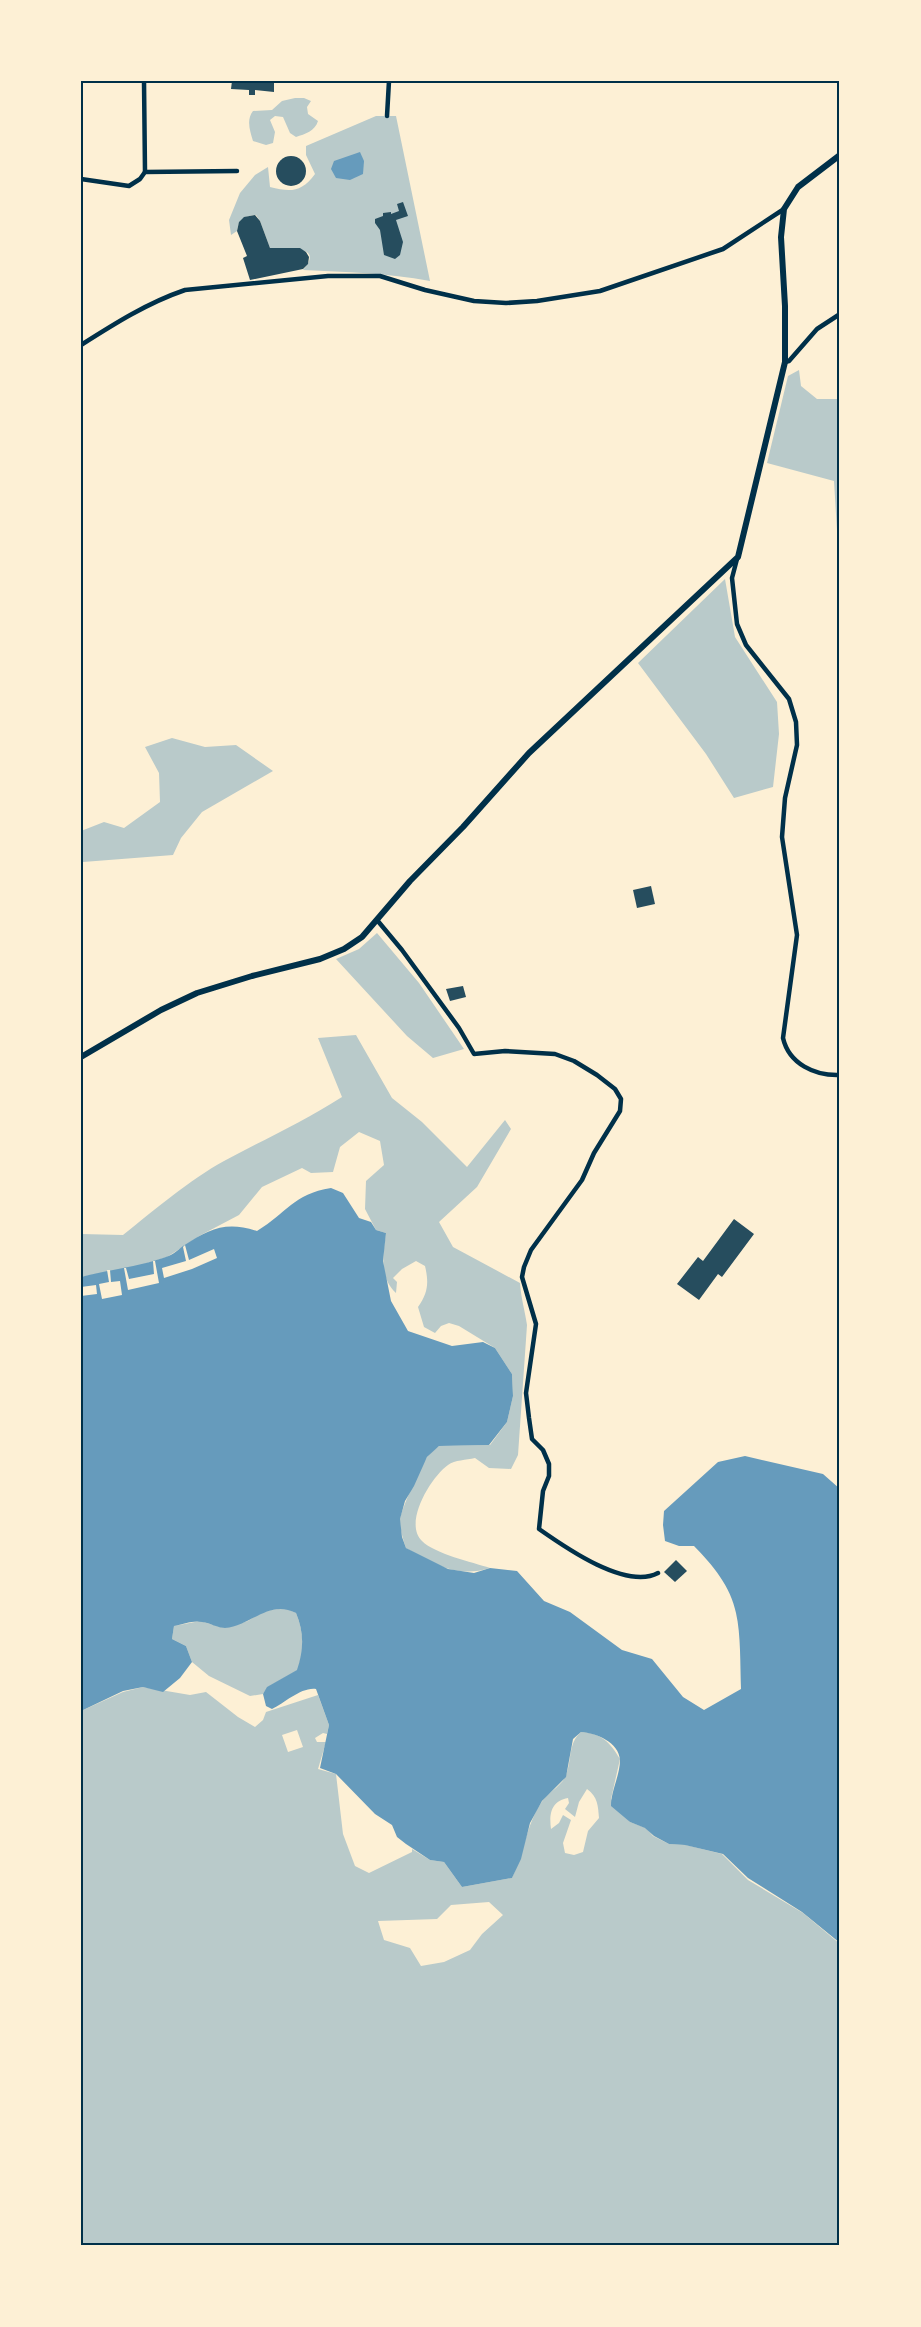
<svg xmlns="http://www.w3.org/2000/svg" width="921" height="2327" viewBox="0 0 921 2327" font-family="'IBM Plex Sans',sans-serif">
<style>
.green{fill:#b9caca;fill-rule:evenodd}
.water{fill:#669bbc}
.pier{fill:#fdf0d5}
.building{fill:#264d5e}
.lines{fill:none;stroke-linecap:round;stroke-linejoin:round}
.minor{stroke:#003049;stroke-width:4.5}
.tertiary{stroke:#003049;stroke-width:6}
.neatline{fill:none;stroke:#003049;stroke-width:2}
</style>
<rect width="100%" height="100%" fill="#fdf0d5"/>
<g class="green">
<path d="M295,98H304L311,101L307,107L308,114L318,121C315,131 305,134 296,137L290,133L283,117L275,116L270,120L275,132L273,143L266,145L253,141C250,131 246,120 253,111L272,110L282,101Z"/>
<path d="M376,116H396L430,281C387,273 346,272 303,270C327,242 281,251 270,248L260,221L256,215C244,216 239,219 237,231L231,235L229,220L240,193L255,175L268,167L270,187C290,192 301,193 315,174L306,155V146Z"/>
<path d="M799,370L801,386L817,399H837L840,396V549L838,547L834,481L767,463L788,376Z"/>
<path d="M725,579L735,637L777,702L779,734L773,787L734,798L706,754L638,663Z"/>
<path d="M172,738L205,747L236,745L273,771L202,812L181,838L173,855L83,862L81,867V831L104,822L124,828L160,802L159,773L145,747Z"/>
<path d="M377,933L419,983L464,1049L433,1058L407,1036L336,959L359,949Z"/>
<path d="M356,1035L392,1098L422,1122L467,1167L505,1120L511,1129L477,1187L439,1222L453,1247L520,1283C521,1298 525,1311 527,1325L518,1455L511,1469L489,1468L475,1458C466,1460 455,1460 448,1465C431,1477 403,1523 422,1541C435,1554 472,1562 490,1568C459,1578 433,1565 406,1548C403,1539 400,1530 400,1520C400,1512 422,1463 428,1456C431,1452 435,1449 439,1446L490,1445L507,1422L513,1396L512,1374L495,1348L459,1326L449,1323L441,1326L435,1333L424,1327L418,1307C428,1293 429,1283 425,1266L416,1261L402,1269L393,1278L397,1282L396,1293C379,1277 383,1255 386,1233L376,1230L365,1209L366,1181L384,1165L380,1141L359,1132L340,1147L333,1172L311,1173L302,1168L262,1187L239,1215L201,1235L167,1257L138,1266L81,1277V1234L123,1235C153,1211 191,1179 224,1161C265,1139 303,1122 342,1097L318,1038Z"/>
<path d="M286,1608L296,1613C304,1632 304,1649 298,1670L268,1687L263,1694L250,1696L209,1676L192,1662L186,1646L172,1639L174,1626L200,1621L224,1628L248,1621L263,1611Z"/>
<path d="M143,1687L190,1695L206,1692L238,1717L255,1727L263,1720L266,1712L318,1695L329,1725L327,1734L323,1733L315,1738L317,1742H326L318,1769L336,1774L343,1834L355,1866L369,1873L412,1852V1849L430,1860L444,1862L462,1887L512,1878C524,1853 526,1826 541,1803C547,1793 562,1786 566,1775C572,1760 568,1743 581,1732C601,1733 610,1742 620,1759L611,1799L630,1822L646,1828L653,1836L669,1844L686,1845L722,1854L748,1880L803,1913L840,1944V2246H81V1711L123,1692ZM297,1730L303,1747L288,1752L282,1735ZM587,1789C598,1797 598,1806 599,1818L588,1831L583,1852L574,1855L565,1853L563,1843L571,1820L563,1815L559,1823L551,1829C549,1814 551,1801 568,1798L569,1803L565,1809L575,1817L579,1802ZM489,1902L503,1915L482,1934L470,1950L444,1962L421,1966L410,1948L384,1940L378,1921L437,1919L451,1905Z"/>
</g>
<g class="water">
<path d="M360,152L364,161L363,174L350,180L336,178L331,169L334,161Z"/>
<path d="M331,1188L343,1193L359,1218L371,1222L376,1230L386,1233L383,1261L391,1301L408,1331L452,1346L483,1342L495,1348L512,1374L513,1396L507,1422L489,1445L439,1446L427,1457L414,1486L405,1501L400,1519L402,1537L406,1548L448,1569L474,1573L490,1568L517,1571L544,1601L570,1612L622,1650L652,1659L683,1697L704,1710L741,1689C740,1665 741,1635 736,1613C731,1587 712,1564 694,1546H679L665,1541L663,1525L664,1511L718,1462L745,1456L823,1474L840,1489V1943L802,1912L748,1878L723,1854L685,1845L669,1844L654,1836L645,1828L630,1822L611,1806C611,1791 620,1775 620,1760C619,1742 596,1733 581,1732L573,1739L566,1777L542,1801L530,1823L521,1859L512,1878L462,1887L444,1862L430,1860L406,1844L397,1837L392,1825L375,1814L336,1774L320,1768L329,1725L316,1689C301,1687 285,1703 272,1709L266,1706L263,1694L267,1687L297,1670C304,1649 304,1632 296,1613C269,1599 251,1626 225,1628C218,1628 210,1623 202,1622C194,1620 183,1624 174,1626L172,1639L186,1646L192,1662L180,1678L163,1692L143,1687L123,1691L81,1711V1277C108,1270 136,1267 163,1258C171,1256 177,1251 183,1246C210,1229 225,1221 257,1231C287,1213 293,1194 331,1188Z"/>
</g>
<g class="pier">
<path d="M185,1245L189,1260L214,1249L217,1258L192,1269L164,1278L162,1268L186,1261L183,1247Z"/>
<path d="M153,1261H155L159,1283L128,1290L124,1268H126L129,1279L154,1274Z"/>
<path d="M107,1270H110L111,1282L120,1281L122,1295L102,1299L99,1284L109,1282Z"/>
<path d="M96,1285L97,1294L81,1296V1287Z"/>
</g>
<g class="building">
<path d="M232,81H274V92L255,90V95H249V90L231,89Z"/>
<circle cx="291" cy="171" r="15"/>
<path d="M403,202L408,216L396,220L403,242L400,255L395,259L384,255L380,230L375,223V219L383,216V213L391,212V214L399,211L397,204Z"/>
<path d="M255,215L260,221L270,248H300L306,252L309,257L308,264L303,269L250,280L243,258L247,256L237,231L239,222L244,217Z"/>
<path d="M651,886L655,904L637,908L633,890Z"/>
<path d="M463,986L466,997L450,1001L446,989Z"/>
<path d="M734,1219L754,1234L722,1277L718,1274L699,1300L677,1284L698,1257L703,1261Z"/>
<path d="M676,1560L687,1571L675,1582L664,1572Z"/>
</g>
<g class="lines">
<g class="minor">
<path d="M144,81L145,172"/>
<path d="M387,116L389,81"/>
<path d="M81,179L129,186L140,179L145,172L237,171"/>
<path d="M81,345C114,324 147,303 185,290L328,276H380L425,290L474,301L506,303L537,301L600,291L723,249L784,209"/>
<path d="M785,362L789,361L817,329L840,314"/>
<path d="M737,559L732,578L737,624L746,645L789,699L796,722L797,745L785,798L782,837L797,935L783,1038C789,1064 815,1076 840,1075"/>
<path d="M377,920L402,950L459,1028L474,1054L505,1051L555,1054L574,1061L597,1075L615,1089L621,1099L620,1111L594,1153L582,1180L531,1250L524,1267L522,1277L536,1324L526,1393L529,1418L532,1439L543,1450L549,1464V1476L543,1491L539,1529C566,1548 626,1590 658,1573"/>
</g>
<path class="tertiary" d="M81,1057L161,1010L197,993L252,976L320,959L344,949L362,937L410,881L463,827L529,753L738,557L785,362V306L781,237L784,209L798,187L840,155"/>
</g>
<rect width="921" height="2327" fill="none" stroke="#fdf0d5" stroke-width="165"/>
<rect x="82" y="82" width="756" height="2162" class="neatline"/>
</svg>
